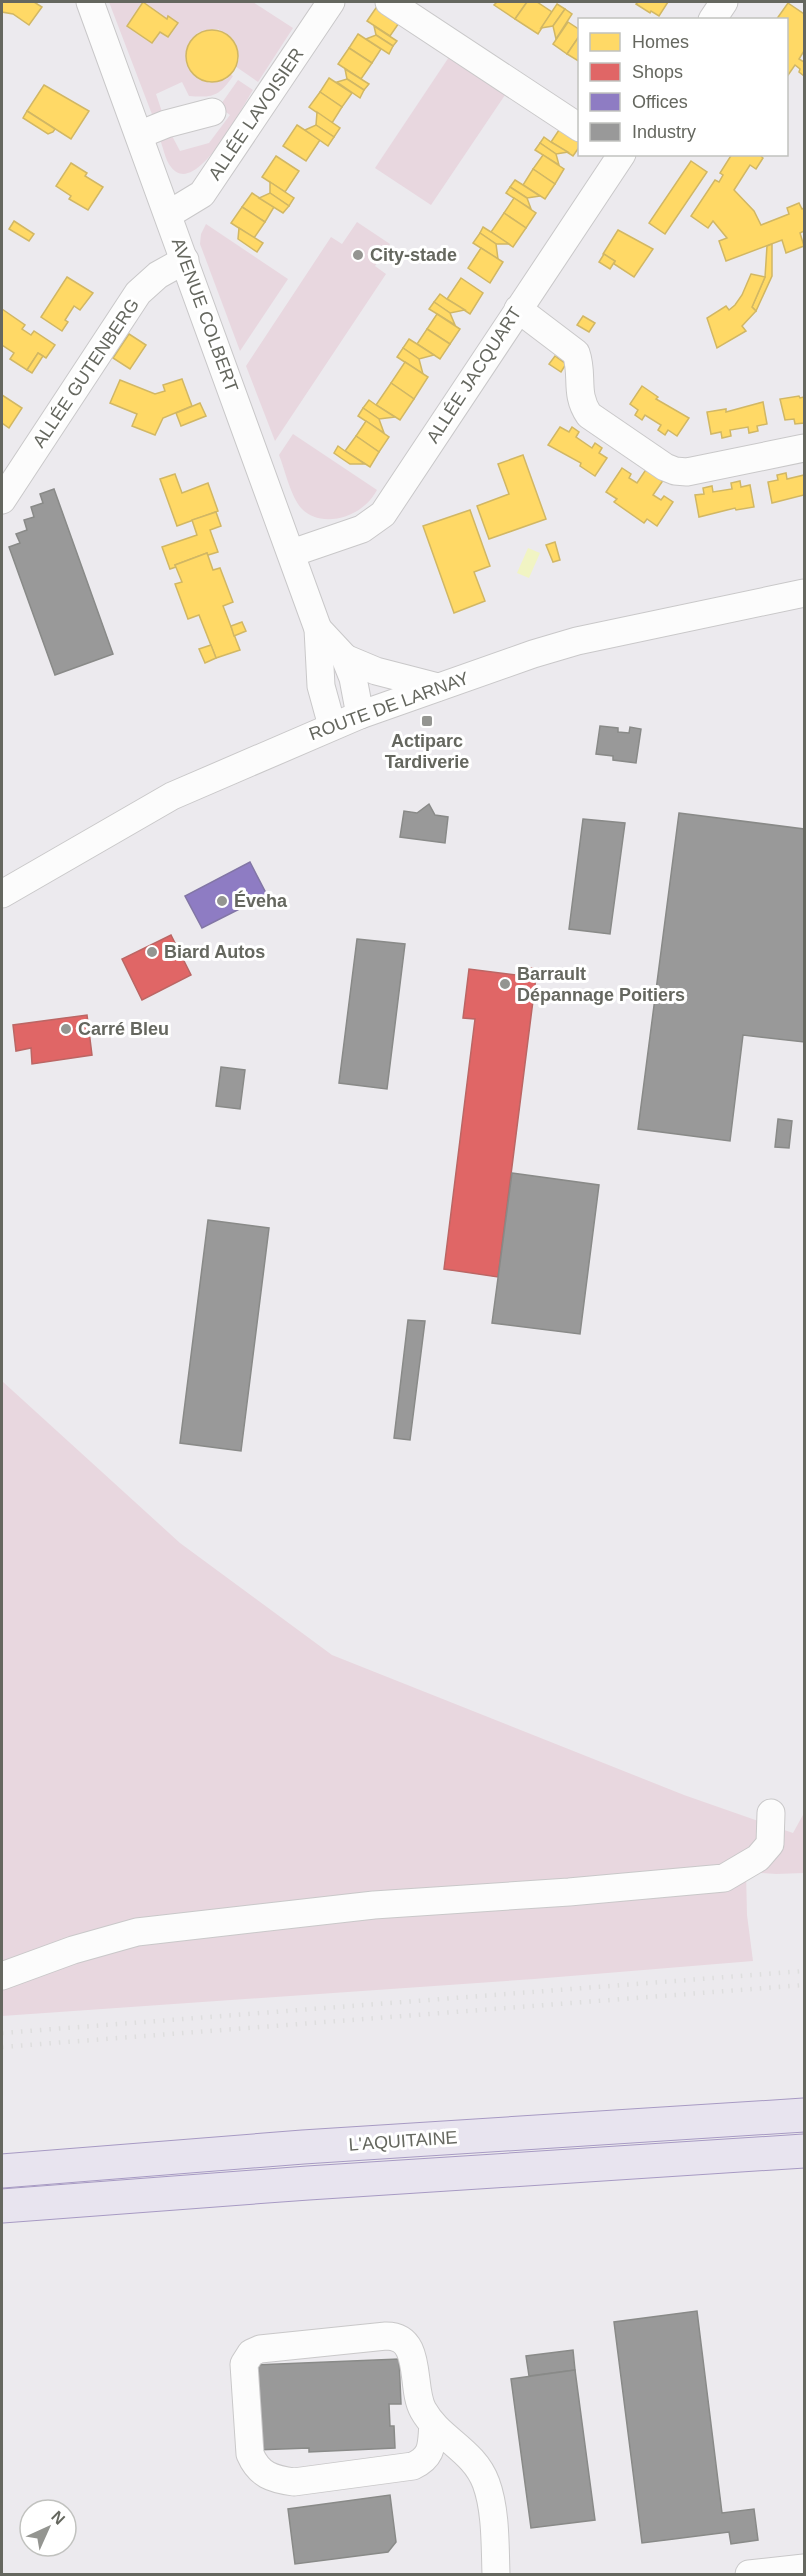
<svg xmlns="http://www.w3.org/2000/svg" width="806" height="2576" viewBox="0 0 806 2576" font-family="Arial,sans-serif">
<style>
.green{fill:#e8d7df}
.water{fill:#f1f4c3}
.homes{fill:#ffd966;stroke:#d1b764;stroke-width:1.5}
.shops{fill:#e06666;stroke:#bb6664;stroke-width:1.5}
.offices{fill:#8e7cc3;stroke:#8276a5;stroke-width:1.5}
.industry{fill:#999;stroke:#898a88;stroke-width:1.5}
.lines{fill:none;stroke-linecap:round;stroke-linejoin:round}
.minor-casing{stroke:#c9c8c9;stroke-width:29}
.highway-casing{stroke:#a79ac3;stroke-width:35}
.minor{stroke:#fcfcfc;stroke-width:27}
.highway{stroke:#e8e4ef;stroke-width:33}
.rail{stroke:#dedede;stroke-width:4.5;stroke-dasharray:1.5 8;stroke-linecap:butt}
.poi-dot{fill:#949591;stroke:#fff;stroke-width:2}
.labels{text-anchor:middle;stroke-width:6;stroke-linejoin:round;paint-order:stroke}
.street-label{font-size:18px;fill:#65675f;stroke:#fff}
.poi-label{font-size:18px;font-weight:bold;fill:#65675f;stroke:#fff;text-anchor:start}
</style>
<rect width="100%" height="100%" fill="#eceaee"/>
<g class="green">
<path d="M109,2H253L293,28L258,82L235,66L239,60L235,42L218,29L197,33L186,53L190,70L209,83L227,79L230,74L233,76C219,96 214,98 189,96L182,82L156,94L162,112L153,117Z"/>
<path d="M451,54L507,92L431,205L375,168Z"/>
<path d="M238,80L253,90C243,105 196,200 171,167C165,160 163,146 159,137L171,134L180,151L209,143L230,115L219,107Z"/>
<path d="M357,222L390,244L375,266L386,274L275,441L246,366L331,237L342,244Z"/>
<path d="M206,224L288,279L240,351L200,244L201,234Z"/>
<path d="M293,434L377,490C374,495 370,501 365,505C348,521 313,527 298,504C289,490 285,470 279,455Z"/>
<path d="M2,1381L180,1543L332,1655L684,1795L793,1833L804,1813V1873L776,1874L746,1872L747,1915L753,1961L534,1979L2,2016Z"/>
</g>
<path class="water" d="M528,548L540,553L529,578L517,573Z"/>
<g class="homes">
<path d="M2,2H34L42,7L29,25L13,14L2,12Z"/>
<path d="M143,2L167,19L168,16L178,23L168,37L160,32L152,43L127,26Z"/>
<path d="M497,2H527L515,19L494,5Z"/>
<path d="M527,2H537L552,12L538,34L515,19Z"/>
<path d="M638,2H637H668L659,16L651,11L650,13L636,4Z"/>
<path d="M788,3L804,14V51L799,59L804,62V76L799,72L800,69L795,65L786,78V20H776Z"/>
<path d="M557,4L565,9L553,26L541,28Z"/>
<path d="M378,5L401,20L390,36L367,21Z"/>
<path d="M565,9L572,14L556,39L553,26Z"/>
<path d="M568,22L580,30V35L567,54L553,44Z"/>
<path d="M374,26L397,41L393,46L376,35Z"/>
<circle cx="212" cy="56" r="26"/>
<path d="M358,34L381,49L372,63L349,48Z"/>
<path d="M376,35L393,46L389,54L366,39Z"/>
<path d="M580,35V62L567,54Z"/>
<path d="M349,48L372,63L361,79L338,64Z"/>
<path d="M345,69L369,84L364,90L347,79Z"/>
<path d="M329,78L352,93L342,107L320,92Z"/>
<path d="M347,79L364,90L360,98L337,82Z"/>
<path d="M44,85L89,111L71,139L27,111Z"/>
<path d="M320,92L342,107L332,123L309,107Z"/>
<path d="M27,111L55,129L53,132L48,134L23,118Z"/>
<path d="M317,112L340,128L334,137L316,125Z"/>
<path d="M297,125L320,140L306,161L283,146Z"/>
<path d="M316,125L334,137L328,146L305,130Z"/>
<path d="M561,127L580,139V146L573,156L551,142Z"/>
<path d="M544,137L551,142L568,152L556,154L540,143Z"/>
<path d="M540,143L556,154L559,165L535,150Z"/>
<path d="M732,154H759L763,158L756,169L750,165L734,190L754,211L761,225L789,214L787,208L799,203L802,209L804,208V231L800,233L804,246L786,253L782,240L726,261L719,241L727,238L713,221L708,228L691,216L715,180L719,182L723,175L720,173Z"/>
<path d="M543,155L564,169L555,184L533,169Z"/>
<path d="M276,156L299,171L285,192L262,177Z"/>
<path d="M691,161L707,172L665,234L649,223Z"/>
<path d="M71,163L87,173L85,176L103,187L88,210L69,199L71,196L56,186Z"/>
<path d="M533,169L555,184L545,199L523,185Z"/>
<path d="M515,180L523,185L540,196L527,198L510,187Z"/>
<path d="M270,182L294,198L289,206L270,193Z"/>
<path d="M510,187L527,198L531,209L506,193Z"/>
<path d="M252,193L274,207L265,222L242,207Z"/>
<path d="M270,193L289,206L283,213L259,198Z"/>
<path d="M514,198L536,213L526,228L504,213Z"/>
<path d="M242,207L265,222L254,238L231,223Z"/>
<path d="M504,213L526,228L513,247L491,232Z"/>
<path d="M14,221L34,234L29,241L9,229Z"/>
<path d="M483,227L491,232L509,244H496L480,233Z"/>
<path d="M239,228L263,243L257,252L238,239Z"/>
<path d="M618,230L653,249L634,277L614,264L615,261L603,254Z"/>
<path d="M480,233L496,244L498,259L473,243Z"/>
<path d="M772,244V276L756,311L752,307L765,277L767,246Z"/>
<path d="M481,248L503,262L490,283L468,268Z"/>
<path d="M604,254L615,261L610,269L599,262Z"/>
<path d="M751,274L765,277L752,307L756,311L742,326L746,331L717,348L707,318L726,306L729,310L735,305L742,295Z"/>
<path d="M67,277L93,293L80,310L74,306L65,320L68,322L62,331L41,317Z"/>
<path d="M461,278L483,293L470,314L447,299Z"/>
<path d="M440,294L447,299L465,310L450,313L434,302Z"/>
<path d="M434,302L450,313L455,325L429,309Z"/>
<path d="M2,309L25,325L22,329L31,335L34,331L55,345L46,358L38,353L27,370L10,359L14,353L2,345Z"/>
<path d="M437,314L460,329L450,344L427,329Z"/>
<path d="M583,316L595,323L589,332L577,325Z"/>
<path d="M427,329L450,344L440,359L417,344Z"/>
<path d="M129,334L146,345L130,369L113,358Z"/>
<path d="M409,339L417,344L434,355L419,359L403,348Z"/>
<path d="M403,348L419,359L423,374L397,357Z"/>
<path d="M38,353L43,356L32,373L27,370Z"/>
<path d="M555,356L566,364L561,372L549,364Z"/>
<path d="M405,362L428,377L414,399L391,383Z"/>
<path d="M182,379L192,406L163,418L155,435L132,426L137,414L110,403L120,380L155,394L165,391L163,385Z"/>
<path d="M391,383L414,399L400,420L376,405Z"/>
<path d="M642,386L658,397L656,399L689,418L677,436L668,430L665,435L658,430L661,425L645,415L642,420L635,415L638,410L630,404Z"/>
<path d="M2,395L22,408L9,428L2,423Z"/>
<path d="M799,396L800,398L804,397V423L795,424L794,419L785,420L780,399Z"/>
<path d="M369,400L376,405L395,417L379,419L363,408Z"/>
<path d="M763,402L767,424L757,426L758,431L749,433L748,427L730,430L731,436L722,438L721,432L711,434L707,412L726,409V412Z"/>
<path d="M200,403L206,416L181,426L176,413Z"/>
<path d="M363,408L379,419L384,433L358,416Z"/>
<path d="M366,421L389,437L379,452L356,436Z"/>
<path d="M560,427L569,432L572,427L579,432L576,437L592,448L595,443L602,448L599,453L607,458L595,476L580,466L581,463L548,445Z"/>
<path d="M356,436L379,452L370,467L345,451Z"/>
<path d="M338,446L345,451L365,464H350L341,458L334,453Z"/>
<path d="M523,455L546,519L489,539L477,506L509,494L498,464Z"/>
<path d="M622,468L631,474L629,478L637,483L647,468L664,479L653,495L661,500L664,496L673,502L657,526L647,519L644,523L614,502L617,499L606,492Z"/>
<path d="M786,473L787,479L804,475V495L772,503L768,482L778,480L777,475Z"/>
<path d="M175,474L182,493L208,483L218,511L177,526L160,479Z"/>
<path d="M740,481L741,487L750,485L754,507L736,510L735,508L699,517L695,495L704,494L703,488L712,486L713,492L732,489L731,483Z"/>
<path d="M470,510L490,566L474,572L485,601L454,613L423,526Z"/>
<path d="M216,512L221,526L210,530L218,552L208,555L207,553L175,565L176,567L170,569L162,547L197,535L192,520Z"/>
<path d="M555,542L560,560L553,562L546,545Z"/>
<path d="M207,553L213,570L220,568L233,602L223,606L240,650L216,658L199,615L188,619L175,584L182,582L175,565Z"/>
<path d="M242,622L246,631L234,636L231,626Z"/>
<path d="M211,645L216,658L205,663L199,649Z"/>
</g>
<g class="shops">
<path d="M171,935L191,975L142,1000L122,959Z"/>
<path d="M527,968H533L532,977H536L498,1277L444,1269L475,1019L463,1018L469,969L516,975L517,969L527,970Z"/>
<path d="M87,1015L92,1055L32,1064L31,1048L16,1051L13,1025Z"/>
</g>
<path class="offices" d="M250,862L267,895L202,928L185,896Z"/>
<g class="industry">
<path d="M54,489L113,654L55,675L9,547L20,543L16,534L27,530L24,520L34,517L31,507L43,503L40,494Z"/>
<path d="M600,726L618,728V732L629,733L630,727L641,729L636,763L613,760V756L596,754Z"/>
<path d="M429,804L435,815L448,817L445,843L400,837L404,811L417,813Z"/>
<path d="M679,813L804,829V1042L743,1035L730,1141L638,1129Z"/>
<path d="M583,819L625,823L610,934L569,929Z"/>
<path d="M357,939L405,944L387,1089L339,1083Z"/>
<path d="M221,1067L245,1070L240,1109L216,1106Z"/>
<path d="M778,1119L792,1121L789,1148L775,1147Z"/>
<path d="M512,1173L599,1185L580,1334L492,1323Z"/>
<path d="M208,1220L269,1228L241,1451L180,1443Z"/>
<path d="M408,1320L425,1321L410,1440L394,1438Z"/>
<path d="M697,2311L722,2513L754,2509L758,2540L731,2544L729,2532L642,2543L614,2322Z"/>
<path d="M573,2350L575,2370L529,2376L526,2356Z"/>
<path d="M399,2359L401,2404H389L390,2426H394L395,2448L309,2452V2448L254,2450L251,2365Z"/>
<path d="M575,2370L595,2520L531,2528L511,2379Z"/>
<path d="M390,2495L396,2542L388,2552L295,2564L288,2509Z"/>
</g>
<g class="lines">
<defs>
<g id="minor">
<path d="M90,2L318,629L321,686L332,726"/>
<path d="M389,2L580,128"/>
<path d="M712,20L724,2"/>
<path d="M139,135L166,124L212,112"/>
<path d="M169,214L202,194L331,2"/>
<path d="M518,309L576,353C584,376 574,393 589,415L665,467L675,471L687,472L804,448"/>
<path d="M2,500L138,293L158,275L185,260"/>
<path d="M292,553L362,529L383,514L622,154"/>
<path d="M318,629L345,658L353,678L360,715"/>
<path d="M345,658L376,671L438,687"/>
<path d="M2,894L172,796L360,715L533,654L577,641L804,593"/>
<path d="M2,1976L73,1950L137,1932L374,1905L569,1892L724,1878L758,1858L770,1844L771,1813"/>
<path d="M433,2424C431,2444 434,2456 413,2466L294,2482C272,2479 259,2475 250,2454L244,2364L251,2353L260,2349L386,2336C424,2336 410,2387 423,2410C439,2439 474,2450 486,2483C496,2510 495,2546 496,2574"/>
<path d="M749,2574L804,2568"/>
</g>
<g id="highway">
<path d="M2,2171L303,2147L804,2115"/>
<path d="M2,2206L308,2183L804,2151"/>
</g>
</defs>
<use href="#minor" class="minor-casing"/>
<use href="#highway" class="highway-casing"/>
<use href="#minor" class="minor"/>
<use href="#highway" class="highway"/>
<g class="rail">
<path d="M2,2033L804,1971"/>
<path d="M2,2047L804,1985"/>
</g>
</g>
<g class="poi-dot">
<circle cx="358" cy="255" r="6"/>
<rect x="421" y="715" width="12" height="12" rx="3"/>
<circle cx="222" cy="901" r="6"/>
<circle cx="152" cy="952" r="6"/>
<circle cx="505" cy="984" r="6"/>
<circle cx="66" cy="1029" r="6"/>
</g>
<g class="labels">
<g class="street-label">
<text transform="translate(256 114) rotate(-56)" y="6">ALLÉE LAVOISIER</text>
<text transform="translate(205 315) rotate(70)" y="6">AVENUE COLBERT</text>
<text transform="translate(86 373) rotate(-56)" y="6">ALLÉE GUTENBERG</text>
<text transform="translate(474 375) rotate(-57)" y="6">ALLÉE JACQUART</text>
<text transform="translate(389 706) rotate(-20)" y="6">ROUTE DE LARNAY</text>
<text transform="translate(403 2141) rotate(-4)" y="6">L'AQUITAINE</text>
</g>
<g class="poi-label">
<text x="370" y="261">City-stade</text>
<text x="427" y="747" text-anchor="middle">Actiparc<tspan x="427" dy="21">Tardiverie</tspan></text>
<text x="234" y="907">Éveha</text>
<text x="164" y="958">Biard Autos</text>
<text x="517" y="980">Barrault<tspan x="517" dy="21">Dépannage Poitiers</tspan></text>
<text x="78" y="1035">Carré Bleu</text>
</g>
</g>
<rect width="806" height="2576" fill="none" stroke="#65675f" stroke-width="6"/>
<rect x="578" y="18" width="210" height="138" fill="#ffffff" stroke="#c1c2bf" stroke-width="1.5"/>
<rect x="590" y="33" width="30" height="18" fill="#ffd966" stroke="#c1c2bf" stroke-width="1.5"/>
<text x="632" y="48" font-size="18" fill="#65675f">Homes</text>
<rect x="590" y="63" width="30" height="18" fill="#e06666" stroke="#c1c2bf" stroke-width="1.5"/>
<text x="632" y="78" font-size="18" fill="#65675f">Shops</text>
<rect x="590" y="93" width="30" height="18" fill="#8e7cc3" stroke="#c1c2bf" stroke-width="1.5"/>
<text x="632" y="108" font-size="18" fill="#65675f">Offices</text>
<rect x="590" y="123" width="30" height="18" fill="#999999" stroke="#c1c2bf" stroke-width="1.5"/>
<text x="632" y="138" font-size="18" fill="#65675f">Industry</text>
<g transform="translate(48 2528) rotate(45)"><circle r="28" fill="#ffffff" stroke="#c1c2bf" stroke-width="1.5"/>
<path d="M0-4.5L10 22L0 15L-10 22Z" fill="#949591"/>
<text y="-9" font-size="16" font-weight="bold" text-anchor="middle" fill="#65675f">N</text>
</g>
</svg>
